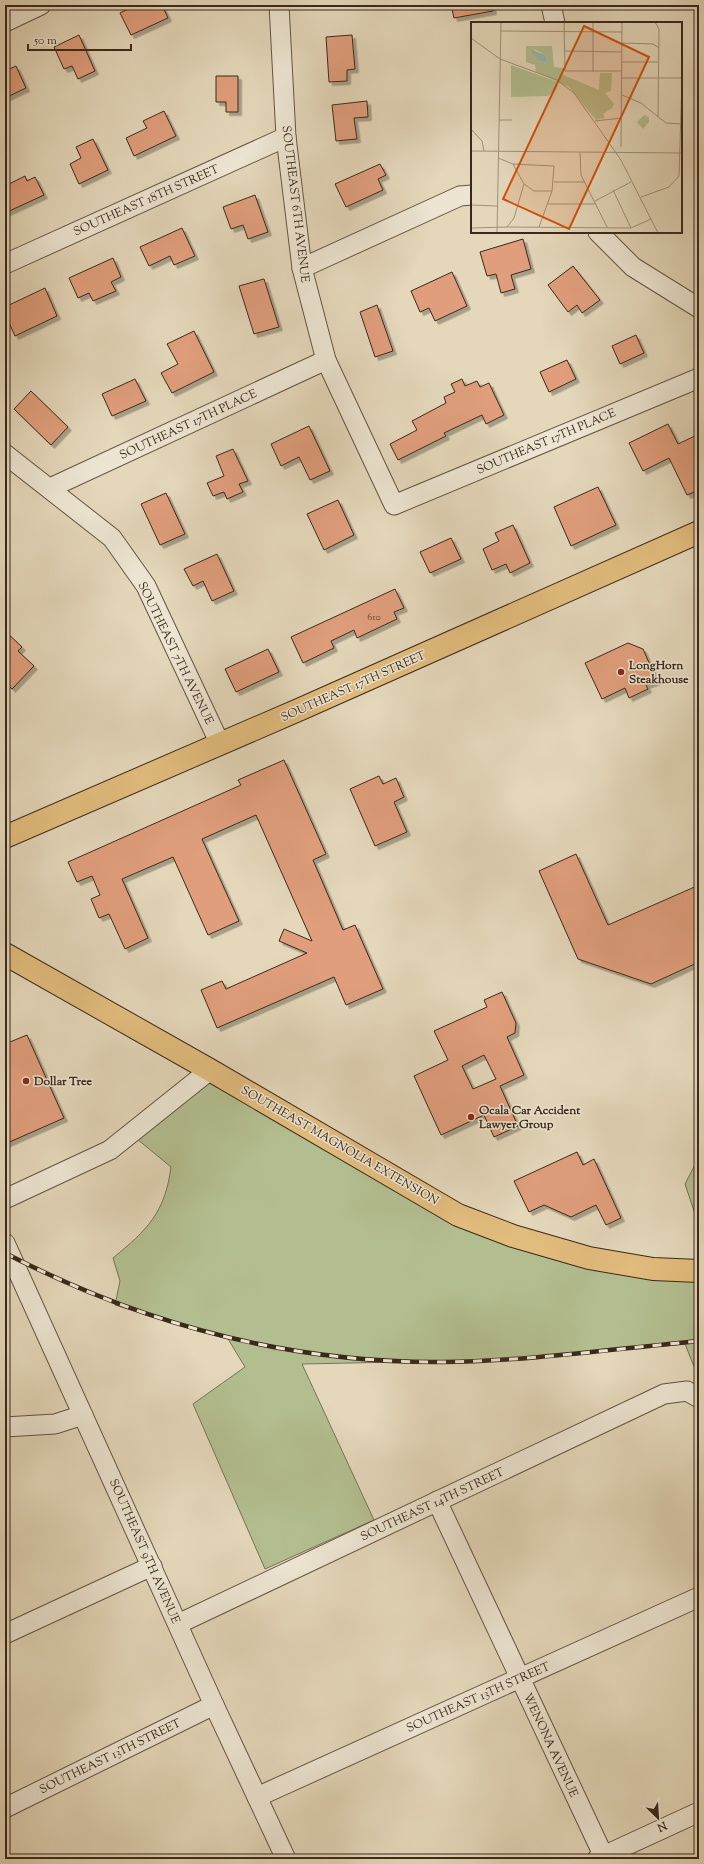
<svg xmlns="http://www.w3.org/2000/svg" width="704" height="1864" viewBox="0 0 704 1864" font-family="'Sorts Mill Goudy',serif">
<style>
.green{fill:#b3be90;stroke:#767455}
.building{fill:#e09e7c;stroke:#3a291a;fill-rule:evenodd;filter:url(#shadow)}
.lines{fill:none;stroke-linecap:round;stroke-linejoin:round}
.minor-casing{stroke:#645442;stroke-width:21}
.major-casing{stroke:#3a291a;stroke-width:24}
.minor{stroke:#ede5d2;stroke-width:19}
.major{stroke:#e2bc7d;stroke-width:22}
.rail-casing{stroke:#3a291a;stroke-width:4.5}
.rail{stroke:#ede5d2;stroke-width:3;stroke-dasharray:9;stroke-linecap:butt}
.poi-dot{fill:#8f2418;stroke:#ede5d2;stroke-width:1.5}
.labels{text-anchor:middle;stroke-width:3;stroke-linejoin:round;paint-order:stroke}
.number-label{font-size:10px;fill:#644632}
.street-label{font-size:12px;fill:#3a291a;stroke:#ede5d2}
.poi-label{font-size:12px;font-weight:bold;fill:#3a291a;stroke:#ede5d2;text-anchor:start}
.inset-road{fill:none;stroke:#a0917a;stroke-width:1}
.view{fill:#ce520e;fill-opacity:0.15;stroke:#ce520e;stroke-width:2}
.inset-edge{fill:none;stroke:#3a291a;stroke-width:2}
</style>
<defs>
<filter id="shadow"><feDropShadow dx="3.5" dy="3.5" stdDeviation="0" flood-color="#0004"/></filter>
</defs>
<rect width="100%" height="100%" fill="#e4d7ba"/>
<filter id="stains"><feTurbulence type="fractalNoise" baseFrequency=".005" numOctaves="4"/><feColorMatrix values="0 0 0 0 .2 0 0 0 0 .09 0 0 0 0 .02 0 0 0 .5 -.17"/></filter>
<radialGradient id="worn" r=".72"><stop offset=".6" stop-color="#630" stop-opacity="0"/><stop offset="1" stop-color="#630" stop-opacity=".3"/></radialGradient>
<g class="green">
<path d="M208,1082L290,1125L457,1222L699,1279V1379L685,1344L493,1360L302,1364L374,1520L265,1569L193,1404L245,1367L228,1339L191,1329L115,1305L120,1281L113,1258C147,1230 165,1213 171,1167L137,1139Z"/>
<path d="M699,1157V1226L685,1184Z"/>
</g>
<g class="building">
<path d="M136,5H162L168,18L131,35L120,13Z"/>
<path d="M451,5H492L493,11L454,18Z"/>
<path d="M79,35L95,71L78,79L72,66L64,69L54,47Z"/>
<path d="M352,35L355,69L347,70V81L329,82L326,37Z"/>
<path d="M16,66L26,88L5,98V71Z"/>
<path d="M216,76H238V112H226V102H216Z"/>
<path d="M367,101L368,117L354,118L357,139L336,141L332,105Z"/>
<path d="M164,111L176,136L134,156L126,138L147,128L143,121Z"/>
<path d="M93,139L108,170L79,184L70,164L81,158L76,147Z"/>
<path d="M380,164L386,175L378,179L383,190L346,207L335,184Z"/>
<path d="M25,176L27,181L35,177L44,195L5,213V186Z"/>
<path d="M255,195L268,232L248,239L243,225L231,229L223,207Z"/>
<path d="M182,228L195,256L174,265L170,256L149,266L140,247Z"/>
<path d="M523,239L531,269L511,275L515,289L501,293L496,274L487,276L480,252Z"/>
<path d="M113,258L121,277L111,282L116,291L93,301L89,293L78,298L69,278Z"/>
<path d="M573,266L600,300L582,313L577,305L568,312L548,285Z"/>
<path d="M452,272L467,306L435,321L429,308L420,312L411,291Z"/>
<path d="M264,279L279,327L254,334L239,286Z"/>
<path d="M45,288L57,316L15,336L5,314V307Z"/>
<path d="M377,305L393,351L375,357L360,312Z"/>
<path d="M194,331L214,372L172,393L161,373L178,364L167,344Z"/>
<path d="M636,335L644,353L620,364L612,346Z"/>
<path d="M567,360L576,379L549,392L540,372Z"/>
<path d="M135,379L146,401L112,416L102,394Z"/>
<path d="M462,379L465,386L477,381L480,387L489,383L504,415L486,424L482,415L444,433L446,436L398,460L390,444L417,430L412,421L446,403L444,397L455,392L451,384Z"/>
<path d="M31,391L68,427L51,445L14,409Z"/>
<path d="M668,424L678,444L699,434V490L687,495L669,458L643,471L629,443Z"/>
<path d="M309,426L330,471L310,480L299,457L281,466L271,444Z"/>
<path d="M233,449L248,481L239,484L243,492L227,499L224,492L213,496L207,483L224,476L216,456Z"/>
<path d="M598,487L616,525L571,546L554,507Z"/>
<path d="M166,493L185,534L160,545L141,504Z"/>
<path d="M338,500L354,535L324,550L307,514Z"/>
<path d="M513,525L530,563L510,573L506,564L492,570L483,549L499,541L495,533Z"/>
<path d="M451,538L461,559L430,573L420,552Z"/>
<path d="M217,554L234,591L212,601L203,581L193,586L184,569Z"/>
<path d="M395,589L404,608L394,612L397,619L357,638L354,630L331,641L334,648L303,663L291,637Z"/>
<path d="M5,631L22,647L18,651L34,666L12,689L5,682Z"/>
<path d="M628,643L643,649L657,681L646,685L648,689L629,698L625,688L602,699L585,663Z"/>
<path d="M268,649L279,672L236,692L225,669Z"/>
<path d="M284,760L326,854L313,860L343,930L355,925L383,989L346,1005L334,977L217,1028L201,990L222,981L226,989L307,953L279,941L284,929L312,941L256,815L202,839L239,921L208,935L173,857L122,879L148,938L125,949L109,914L99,918L91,899L100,895L92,876L77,882L68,862L241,785L238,780Z"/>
<path d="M379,776L383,784L396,778L404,797L394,802L407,832L375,846L350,789Z"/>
<path d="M576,854L608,925L699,885V962L651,984L578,959L539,871Z"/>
<path d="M502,992L516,1023L515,1033L507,1037L524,1075L500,1086L518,1126L494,1137L484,1115L441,1135L414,1076L448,1060L434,1031L487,1007L484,1000ZM484,1055L496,1079L473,1089L462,1066Z"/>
<path d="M27,1035L64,1118L5,1144V1044Z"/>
<path d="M577,1152L583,1165L594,1159L621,1218L606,1225L596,1205L571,1217L544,1205L529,1212L514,1181Z"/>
</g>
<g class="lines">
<defs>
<g id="minor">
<path d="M279,5L286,137L302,268L326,360L394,505L699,378"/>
<path d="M551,5L555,23"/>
<path d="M5,22L41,5"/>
<path d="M598,232L633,267L699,308"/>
<path d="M5,264L286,137"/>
<path d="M302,268L460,196L472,195"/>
<path d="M5,454L112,538L146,586L220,744"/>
<path d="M50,488L326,360"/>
<path d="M5,1199L110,1150L210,1070"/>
<path d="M5,1243L214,1705L286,1859"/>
<path d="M5,1427L55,1424L83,1415"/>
<path d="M437,1501L605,1859"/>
<path d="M178,1624L664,1394L687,1391L699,1398"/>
<path d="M5,1634L152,1566"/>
<path d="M257,1797L699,1597"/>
<path d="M5,1808L214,1705"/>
<path d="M597,1859L699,1812"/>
</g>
<g id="major">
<path d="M5,837L303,708L699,532"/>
<path d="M5,954L210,1070L458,1215L513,1236L589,1258L653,1269L699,1271"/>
</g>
</defs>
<use href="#minor" class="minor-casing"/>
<use href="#major" class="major-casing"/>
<use href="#minor" class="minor"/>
<use href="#major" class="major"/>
<defs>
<path id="rail" d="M5,1253C142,1324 287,1363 442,1362C528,1361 614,1349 699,1341"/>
</defs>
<use href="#rail" class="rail-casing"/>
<use href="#rail" class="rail"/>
</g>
<g class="poi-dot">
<circle cx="621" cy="672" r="4"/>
<circle cx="26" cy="1081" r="4"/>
<circle cx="471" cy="1117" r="4"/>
</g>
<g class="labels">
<g class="number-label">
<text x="374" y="620">610</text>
</g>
<g class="street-label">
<text transform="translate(146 200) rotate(-24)" y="4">SOUTHEAST 18TH STREET</text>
<text transform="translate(296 204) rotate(83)" y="4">SOUTHEAST 6TH AVENUE</text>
<text transform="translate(188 424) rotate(-25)" y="4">SOUTHEAST 17TH PLACE</text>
<text transform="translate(546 441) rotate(-23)" y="4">SOUTHEAST 17TH PLACE</text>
<text transform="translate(176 653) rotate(64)" y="4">SOUTHEAST 7TH AVENUE</text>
<text transform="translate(353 686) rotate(-24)" y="4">SOUTHEAST 17TH STREET</text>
<text transform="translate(340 1145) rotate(30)" y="4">SOUTHEAST MAGNOLIA EXTENSION</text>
<text transform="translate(432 1504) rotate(-25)" y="4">SOUTHEAST 14TH STREET</text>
<text transform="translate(145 1551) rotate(66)" y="4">SOUTHEAST 9TH AVENUE</text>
<text transform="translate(478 1697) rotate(-24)" y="4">SOUTHEAST 13TH STREET</text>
<text transform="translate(551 1745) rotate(65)" y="4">WENONA AVENUE</text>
<text transform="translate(110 1756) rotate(-26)" y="4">SOUTHEAST 13TH STREET</text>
</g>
<g class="poi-label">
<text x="629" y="669">LongHorn<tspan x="629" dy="14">Steakhouse</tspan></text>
<text x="34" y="1085">Dollar Tree</text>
<text x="479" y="1114">Ocala Car Accident<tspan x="479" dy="14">Lawyer Group</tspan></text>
</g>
</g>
<g transform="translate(471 22)">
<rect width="211" height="211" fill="#e4d7ba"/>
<path d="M55,24H81L83,45L92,46V53L128,68L129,51H141L140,69L134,71L143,82L141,86L132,92L134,96L125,98L98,65L65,50L64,43L55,40ZM63,27L74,33L77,41L68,39ZM40,43L87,60L85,68L77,74L40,75ZM173,93L178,95V100L172,107L166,100Z" fill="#b3be90" fill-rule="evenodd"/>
<path d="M59,27L74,33L77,41L68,39Z" fill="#95b9b2"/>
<path class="inset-road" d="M93,0L94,49H151M122,0V50M184,0L188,7L187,95M29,9L151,10M0,16L29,37L86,58L103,71L150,138L187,211M151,21L182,22L188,26M93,29L151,30M151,40H188M151,56H211M151,73L170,81L195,101L211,102M28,98H41M124,99L151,96M0,107L11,119L13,129M150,125L151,0M0,129L211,131M109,130L110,153L136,205M27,136L42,142L83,144L81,169L68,205M83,160H114M53,162L63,169H81M142,168L160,206M170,175L198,165L208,154L211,56M124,179L160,160M77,182H125M0,183L26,184M36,205L160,206L180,197M0,206L36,205L43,196L53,162L42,142M26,211L30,0"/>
<path class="view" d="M113,4L178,35L98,207L32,177Z"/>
<rect width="211" height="211" class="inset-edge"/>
</g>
<rect width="704" height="1864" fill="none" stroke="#e4d7ba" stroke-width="20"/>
<rect x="6" y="6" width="692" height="1852" fill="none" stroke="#3a291a" stroke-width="2"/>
<rect x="10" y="10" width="684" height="1844" fill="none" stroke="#3a291a"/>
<g transform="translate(658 1818) rotate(155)" stroke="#ede5d2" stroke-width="3" paint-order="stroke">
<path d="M0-3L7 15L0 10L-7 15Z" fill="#3a291a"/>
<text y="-6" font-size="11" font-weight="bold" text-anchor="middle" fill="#3a291a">N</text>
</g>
<path d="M28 44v6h103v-6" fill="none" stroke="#3a291a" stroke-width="2"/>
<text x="34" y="44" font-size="12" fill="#3a291a" stroke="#ede5d2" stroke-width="3" paint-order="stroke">50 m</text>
<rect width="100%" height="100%" filter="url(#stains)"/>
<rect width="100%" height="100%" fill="url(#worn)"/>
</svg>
